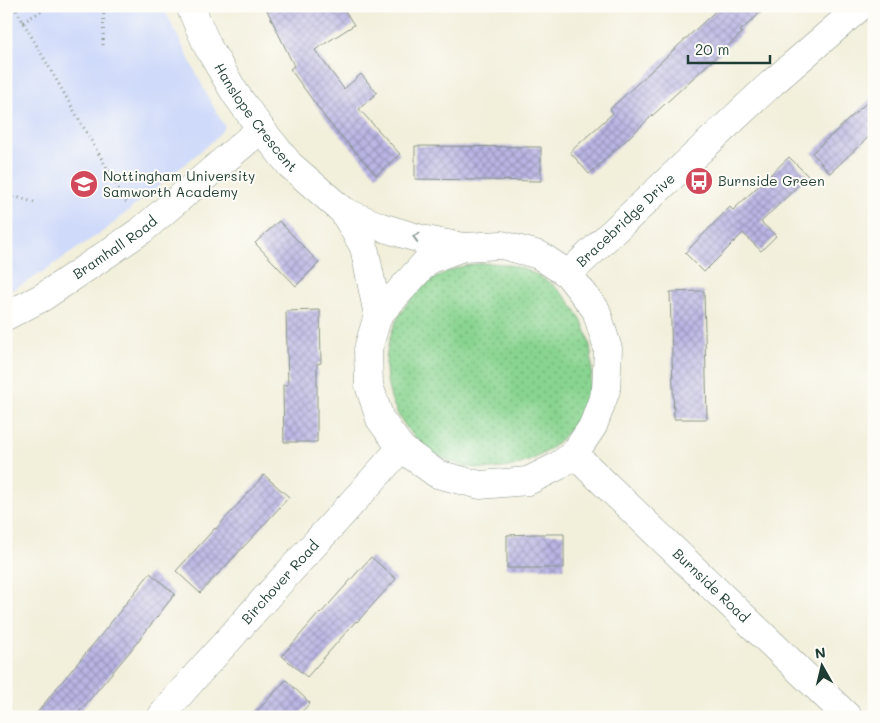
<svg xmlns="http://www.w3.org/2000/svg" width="880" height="723" viewBox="0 0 880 723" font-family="Mali,sans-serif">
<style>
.built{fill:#cfdafa}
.grass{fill:url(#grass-dots);stroke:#548862}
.building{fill:url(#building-cross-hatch)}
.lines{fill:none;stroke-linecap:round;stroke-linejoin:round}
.minor-casing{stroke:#889688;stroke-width:29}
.path{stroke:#889688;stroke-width:3;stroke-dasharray:1 4;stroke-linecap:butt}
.minor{stroke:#fff;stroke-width:28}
.oneway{stroke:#8f9e9a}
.labels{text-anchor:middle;stroke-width:4;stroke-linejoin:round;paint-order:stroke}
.street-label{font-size:14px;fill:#1f3d34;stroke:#fdfcf7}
.poi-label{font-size:14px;fill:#1f3d34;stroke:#fdfcf7;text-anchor:start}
</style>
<defs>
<pattern id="grass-dots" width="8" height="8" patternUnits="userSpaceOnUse" patternTransform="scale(1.25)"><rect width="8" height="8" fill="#89d490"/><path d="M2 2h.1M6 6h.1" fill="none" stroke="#6fad76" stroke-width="1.8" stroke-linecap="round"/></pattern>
<pattern id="building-cross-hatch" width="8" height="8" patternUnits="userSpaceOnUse" patternTransform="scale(1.25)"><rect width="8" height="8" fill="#bab5e4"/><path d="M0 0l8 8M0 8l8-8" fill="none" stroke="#9794ba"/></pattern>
</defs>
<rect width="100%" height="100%" fill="#fdfcf7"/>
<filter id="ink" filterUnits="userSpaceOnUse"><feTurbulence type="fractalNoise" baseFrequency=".02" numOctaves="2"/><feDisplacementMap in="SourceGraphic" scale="10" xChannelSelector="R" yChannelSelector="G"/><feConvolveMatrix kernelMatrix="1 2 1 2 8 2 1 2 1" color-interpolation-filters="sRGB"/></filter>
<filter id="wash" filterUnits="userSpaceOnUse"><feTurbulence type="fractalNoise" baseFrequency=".0096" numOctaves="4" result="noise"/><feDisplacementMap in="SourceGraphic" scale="20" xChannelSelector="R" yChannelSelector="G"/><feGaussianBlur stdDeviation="1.12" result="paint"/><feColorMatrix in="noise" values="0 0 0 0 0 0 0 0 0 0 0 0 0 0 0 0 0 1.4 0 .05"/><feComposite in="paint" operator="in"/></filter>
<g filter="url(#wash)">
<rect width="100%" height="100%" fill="#f2efdb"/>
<path class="built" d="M6,6H163L172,25L209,99L225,127L214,140L109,227L32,279L6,293Z"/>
<circle class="grass" cx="489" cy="366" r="103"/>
<g id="blocks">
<g class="building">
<path d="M265,6H342L354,25L315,50L344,89L361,74L377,93L359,109L400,154L376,175L327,120L290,69L294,66Z"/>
<path d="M721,6H768L740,31L742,33L589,174L570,152L613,113L610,109Z"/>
<path d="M874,96V132L830,173L812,153Z"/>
<path d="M415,146L541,147V181L415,179Z"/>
<path d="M789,157L808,176L761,222L776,236L761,251L743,233L704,272L685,253L730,207L733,210Z"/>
<path d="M279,221L319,263L296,286L255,243Z"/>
<path d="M704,291L707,419H674L670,292Z"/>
<path d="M320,310L321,363L317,364V442H284L283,385H288L286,311Z"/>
<path d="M264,475L289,497L250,540L200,593L176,571L215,528L216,529Z"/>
<path d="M535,534H564V568H507V535Z"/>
<path d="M371,557L396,579L357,622L356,621L307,677L282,656L320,612L321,613Z"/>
<path d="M150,573L175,594L127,655L75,717H34L55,690L101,635Z"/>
<path d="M286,680L310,703L297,717H252Z"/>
</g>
</g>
</g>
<g filter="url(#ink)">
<use href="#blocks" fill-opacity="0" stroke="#889688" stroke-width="1"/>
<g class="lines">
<defs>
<g id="minor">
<path id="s1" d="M190,6L208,47L235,93L261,129L290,165L343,211"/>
<path id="s2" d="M568,274L772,83L861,6"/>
<path d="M378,315L428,260L463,247L502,245L539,255L568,274L596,310L608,349L606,390L593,426L574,454L558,466L528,481L480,485L437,474L401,448L380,419L369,385L368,349L378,315L364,247L343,211L381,227L421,239L463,247"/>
<path id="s3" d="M6,316L43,297L142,230L261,129"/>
<path id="s4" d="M574,454L848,717"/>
<path id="s5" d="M161,717C183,689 207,663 231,637C287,573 345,512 401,448"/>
</g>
</defs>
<use href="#minor" class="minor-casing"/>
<g class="path">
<path d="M14,6L128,205"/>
<path d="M23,22L50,6"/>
<path d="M103,45L104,6"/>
<path d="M6,187C12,201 11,212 6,226"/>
<path d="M9,195L37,203"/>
</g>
<use href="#minor" class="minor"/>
</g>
<defs><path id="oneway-chevron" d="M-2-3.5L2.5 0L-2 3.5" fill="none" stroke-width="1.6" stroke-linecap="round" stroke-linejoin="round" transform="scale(1.25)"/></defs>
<use class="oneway" href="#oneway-chevron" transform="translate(416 237) rotate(-165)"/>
</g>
<defs>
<symbol id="bus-disc" viewBox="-11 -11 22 22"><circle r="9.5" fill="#d1495b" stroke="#fdfcf7"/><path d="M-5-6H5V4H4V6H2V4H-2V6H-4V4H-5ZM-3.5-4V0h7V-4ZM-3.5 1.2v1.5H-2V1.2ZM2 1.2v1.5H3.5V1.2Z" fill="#fff"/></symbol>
<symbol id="school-disc" viewBox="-11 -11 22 22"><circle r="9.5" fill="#d1495b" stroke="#fdfcf7"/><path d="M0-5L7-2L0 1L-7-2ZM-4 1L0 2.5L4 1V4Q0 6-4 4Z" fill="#fff"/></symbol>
</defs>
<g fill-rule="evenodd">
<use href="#bus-disc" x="683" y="165" width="32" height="32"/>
<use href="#school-disc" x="68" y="168" width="32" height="32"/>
</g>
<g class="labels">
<g class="street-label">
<text dy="5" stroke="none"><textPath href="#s1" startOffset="130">Hanslope Crescent</textPath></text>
<text dy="5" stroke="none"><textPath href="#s2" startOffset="79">Bracebridge Drive</textPath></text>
<text dy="5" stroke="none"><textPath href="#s3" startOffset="129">Bramhall Road</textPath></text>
<text dy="5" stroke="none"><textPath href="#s5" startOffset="180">Birchover Road</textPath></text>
<text dy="5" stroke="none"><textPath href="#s4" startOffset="190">Burnside Road</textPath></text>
</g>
<g class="poi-label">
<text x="103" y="181">Nottingham University<tspan x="103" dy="16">Samworth Academy</tspan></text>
<text x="718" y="186">Burnside Green</text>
</g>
</g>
<rect width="880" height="723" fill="none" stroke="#fdfcf7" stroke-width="25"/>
<g transform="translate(822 666) rotate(352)" stroke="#fdfcf7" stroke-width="4" paint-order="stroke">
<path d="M0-4L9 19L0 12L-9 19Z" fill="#1f3d34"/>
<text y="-8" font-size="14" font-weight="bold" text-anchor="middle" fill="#1f3d34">N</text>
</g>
<path d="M688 55v8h82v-8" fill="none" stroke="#1f3d34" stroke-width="2.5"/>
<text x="695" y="55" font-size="15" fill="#1f3d34" stroke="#fdfcf7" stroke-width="4" paint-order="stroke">20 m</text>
</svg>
